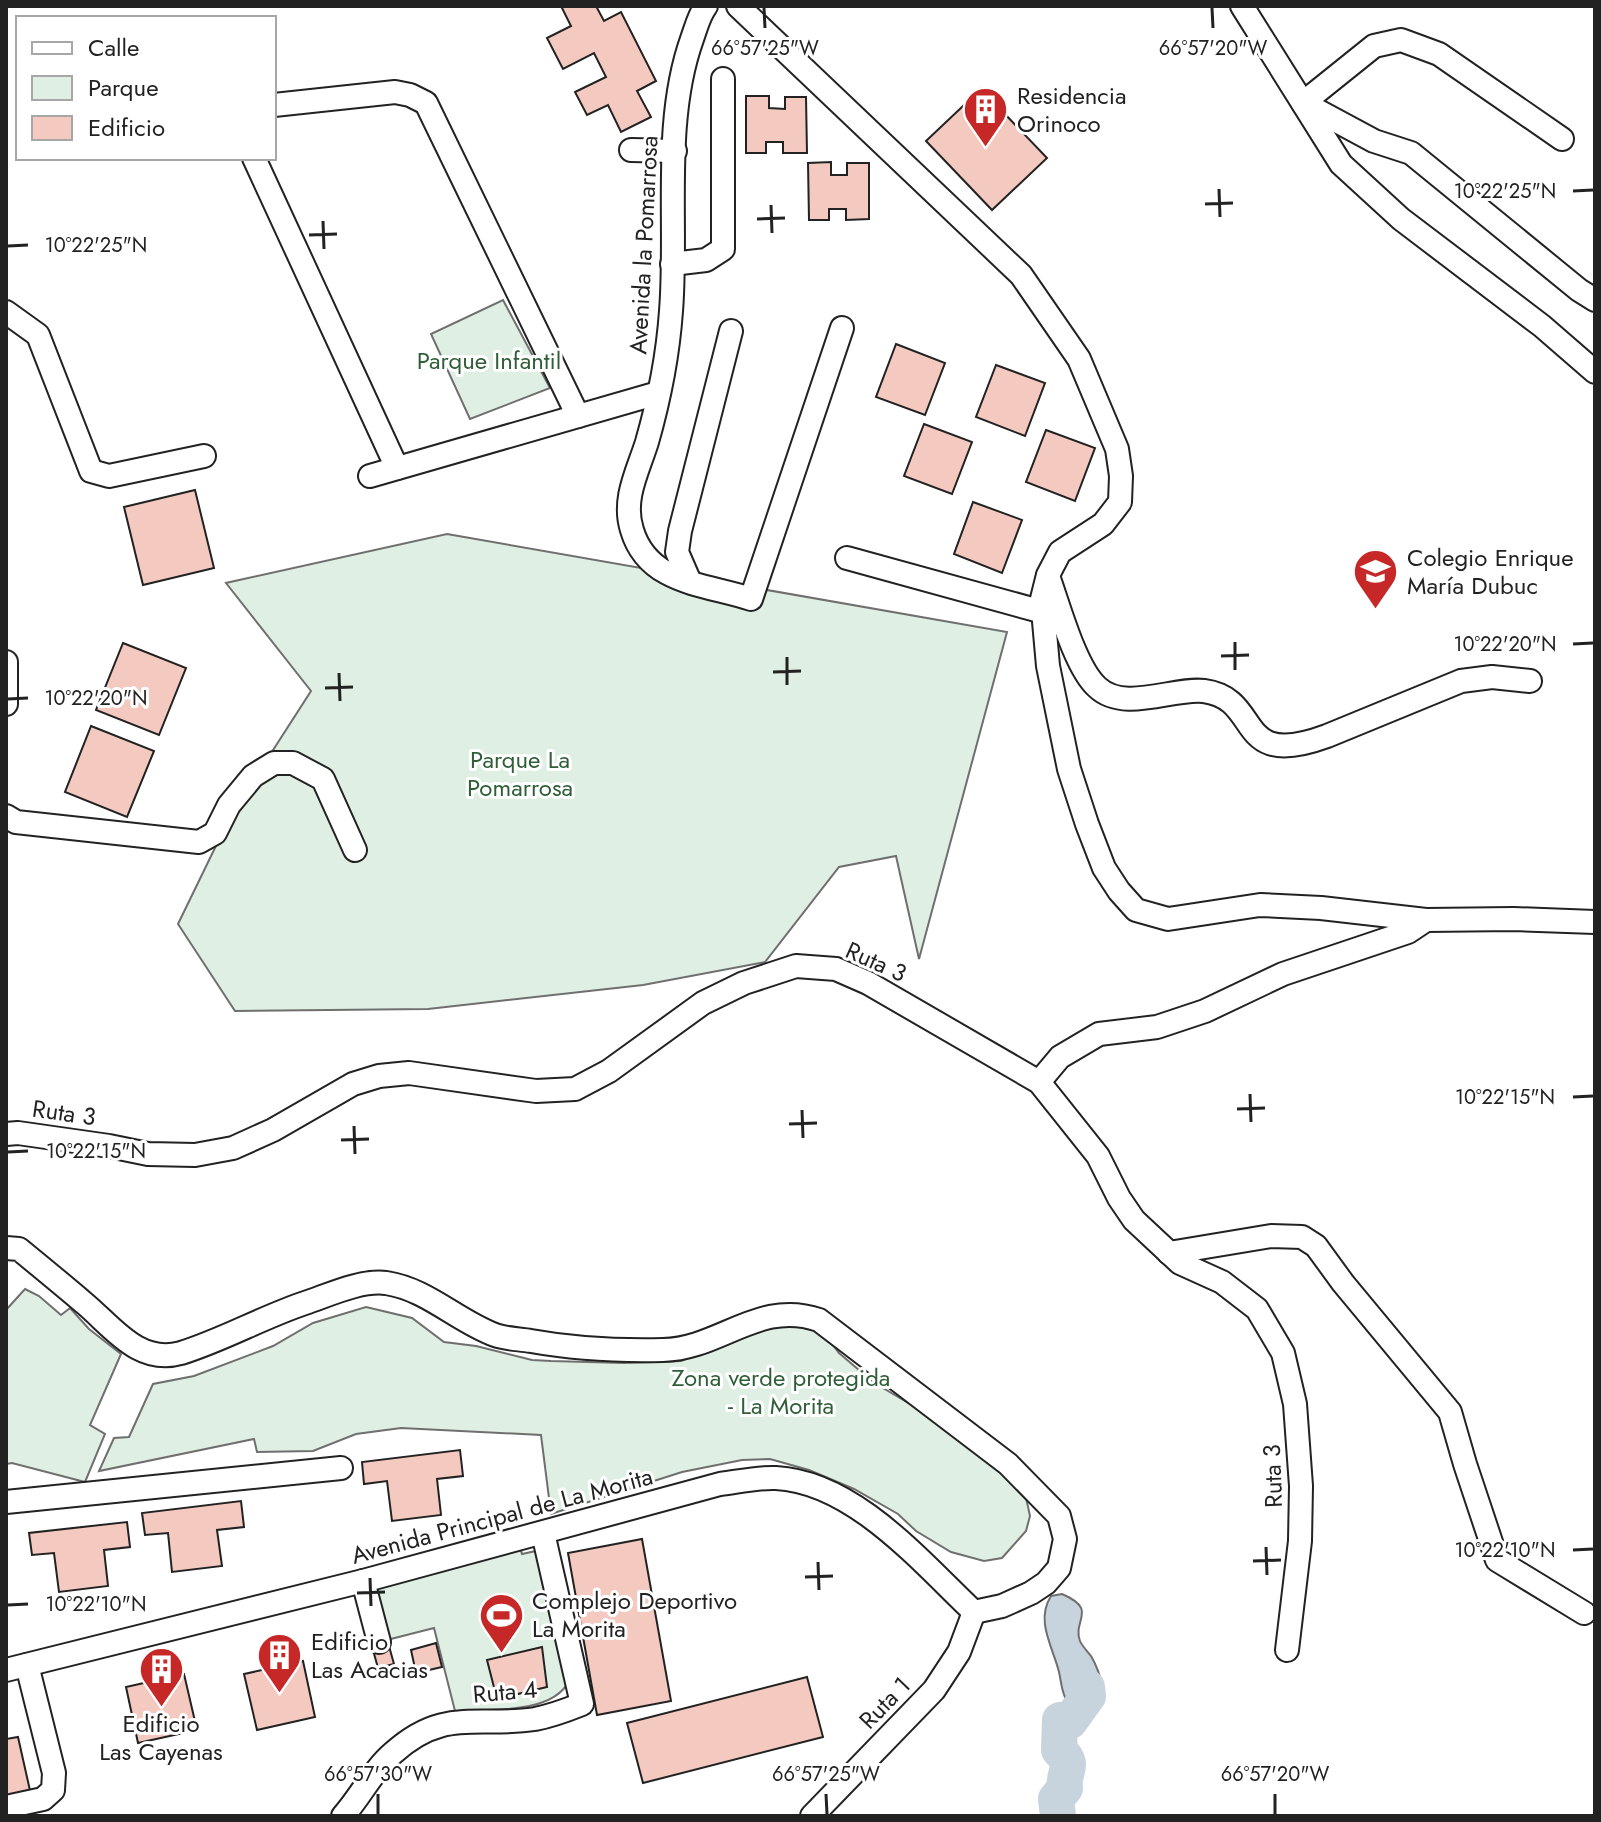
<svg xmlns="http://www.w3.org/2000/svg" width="1601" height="1822" viewBox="0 0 1601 1822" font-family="Jost,sans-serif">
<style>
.green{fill:#e0efe3;stroke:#6f6f6f;stroke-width:2}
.water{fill:#c7d3dd;stroke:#6f6f6f;stroke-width:2}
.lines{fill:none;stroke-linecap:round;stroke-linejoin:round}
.river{stroke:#c7d3dd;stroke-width:36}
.building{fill:#f3c9c0;stroke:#222;stroke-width:2}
.minor-casing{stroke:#222;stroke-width:26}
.minor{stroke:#fff;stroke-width:22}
.ticks{fill:none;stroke:#222;stroke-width:3}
.labels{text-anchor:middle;stroke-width:6;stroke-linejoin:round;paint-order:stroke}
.poi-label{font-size:24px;fill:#222;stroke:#fff;text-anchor:start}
.street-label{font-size:24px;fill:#222;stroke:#fff}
.park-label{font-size:24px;fill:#2f5e38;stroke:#fff}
.ticks-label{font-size:20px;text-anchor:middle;fill:#222;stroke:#fff;stroke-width:6;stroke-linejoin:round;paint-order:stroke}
</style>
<rect width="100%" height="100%" fill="#fff"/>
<g class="green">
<path d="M503,300L550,388L470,419L431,334Z"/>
<path d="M447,534L1007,632L919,959L896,856L839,867L765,962L643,985L428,1009L235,1011L178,924L230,817L311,691L226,583Z"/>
<path d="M25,1289L39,1296L61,1315L70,1308L89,1329L121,1354L90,1425L105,1434L85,1482L12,1463L6,1464V1310Z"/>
<path d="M366,1307L412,1318L444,1342L476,1346L532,1360L551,1361L624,1363L681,1361L778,1323L808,1327L827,1337L839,1353L873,1382L925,1413L973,1448L1025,1493L1030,1516L1026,1531L1002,1558L984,1561L951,1552L916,1531L898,1514L854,1489L809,1470L770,1459L742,1460L682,1472L551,1514L541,1435L401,1428L356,1434L313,1451L257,1452L254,1439L99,1471L114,1438L129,1437L153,1384L194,1376L273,1346L313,1323Z"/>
<path d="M518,1540L522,1554L536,1551L569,1681C552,1715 488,1709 455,1711L434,1628L379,1642L363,1581Z"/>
</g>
<path class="water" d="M1062,1594C1099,1610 1072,1620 1080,1641C1082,1646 1088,1652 1091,1656C1097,1666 1100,1675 1102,1686L1094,1704L1070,1721L1060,1720L1068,1703C1061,1692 1062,1685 1059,1672C1053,1647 1035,1621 1051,1596Z"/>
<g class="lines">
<path class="river" d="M1058,1816L1056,1799L1065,1788C1062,1771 1077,1766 1059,1750L1060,1720L1070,1721L1088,1696L1087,1687"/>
</g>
<g class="building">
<path d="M561,6H596L604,21L621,12L656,81L637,91L651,117L621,132L608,105L587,115L575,92L606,77L594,53L563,69L547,38L571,26Z"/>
<path d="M981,89L1047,158L992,210L926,141Z"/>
<path d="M746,96H769V108L785,109V97H806L807,153H783V142H766V153H746Z"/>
<path d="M831,162V175H847V163H869V219L846,220V209H829V220H809L808,163Z"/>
<path d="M896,344L945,363L925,415L876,397Z"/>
<path d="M996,365L1045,383L1025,436L976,417Z"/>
<path d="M924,424L972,442L952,494L904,476Z"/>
<path d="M1046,430L1095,448L1075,501L1026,482Z"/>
<path d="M195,490L214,568L143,585L124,507Z"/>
<path d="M973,502L1022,520L1002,573L954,554Z"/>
<path d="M123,643L186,668L159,735L96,710Z"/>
<path d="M91,726L154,751L127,817L65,792Z"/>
<path d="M460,1450L463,1476L437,1479L441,1515L392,1521L387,1481L364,1484L362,1462Z"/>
<path d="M241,1501L244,1527L217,1530L222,1566L172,1572L168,1533L145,1535L142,1513Z"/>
<path d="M127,1522L130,1547L104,1550L108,1586L59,1592L54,1553L32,1555L29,1533Z"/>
<path d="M642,1539L671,1701L597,1715L568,1553Z"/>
<path d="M436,1643L442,1667L416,1673L411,1650Z"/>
<path d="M389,1646L394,1664L378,1668L373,1650Z"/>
<path d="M542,1647L547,1687L497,1699L487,1660Z"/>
<path d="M303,1661L315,1717L257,1730L244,1674Z"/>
<path d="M184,1674L197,1730L138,1743L126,1687Z"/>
<path d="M807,1677L823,1737L643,1783L627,1723Z"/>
<path d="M18,1737L31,1795L6,1801V1739Z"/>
</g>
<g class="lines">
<defs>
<g id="minor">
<path d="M706,6C699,15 696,28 692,39C662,123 678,223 671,311C668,354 659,400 647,442C638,471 622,499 632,530C648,584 705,584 751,599L842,328"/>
<path d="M738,6L1021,275L1079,359L1117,449L1121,476L1120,502L1103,524L1060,552L1048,575L1042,599L1048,666L1069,769L1087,824L1104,868L1119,891L1136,910L1168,919L1260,905L1321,908L1426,920L1514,919L1595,922"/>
<path d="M1242,6L1341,164L1401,219L1542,326L1595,372"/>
<path d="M1303,103L1374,46L1401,40L1439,54L1562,139"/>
<path d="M274,105L395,92L410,95L426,103L578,416"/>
<path d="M1307,105L1374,141L1411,153L1579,290L1595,300"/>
<path d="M631,150L675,151"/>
<path d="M254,158L397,468"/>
<path d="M672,264L706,260L723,249V79"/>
<path d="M6,312L38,335L91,471L109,476L204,456"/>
<path d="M370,476L658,393"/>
<path d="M847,558L1043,612"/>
<path d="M1048,576C1059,606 1075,667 1097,687C1124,713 1174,687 1204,691C1264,699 1232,771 1327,736L1461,681L1492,677L1530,681"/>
<path d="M690,582L677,552L680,531L731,331"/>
<path d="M6,662V704"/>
<path d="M6,816L16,822L199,842L215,833L229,805L253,776L274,763H293L323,779L355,850"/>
<path d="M1039,1082L1060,1057L1099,1034L1157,1027L1205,1011L1283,974L1408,932L1426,920"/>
<path d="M6,1134L18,1133L109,1146L148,1154L195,1155L233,1148L273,1130L353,1084L379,1076L409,1073L536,1091L575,1089L609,1071L703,1003L744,983L796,966L836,969L868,983L1039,1082L1098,1156L1119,1198L1134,1220L1180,1263L1222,1282L1257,1309L1283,1353L1295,1404L1301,1486L1300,1541L1287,1650"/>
<path d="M6,1248L19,1249C41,1267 63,1285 84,1303C112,1326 138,1365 181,1353C223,1340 263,1317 305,1303C329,1295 360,1280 386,1283C427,1289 457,1321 495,1335C506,1339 519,1339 531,1341C575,1349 618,1351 663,1350C720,1349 759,1299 819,1320L1008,1464L1059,1516L1065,1539L1059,1568L1046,1583L1031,1593L1002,1606L974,1612"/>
<path d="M1169,1253L1271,1236L1302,1237L1316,1246L1343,1283L1450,1412L1465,1464L1497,1560L1584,1613"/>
<path d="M6,1502L341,1468"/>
<path d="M363,1581L379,1642"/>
<path d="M6,1670L363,1581L720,1484C738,1482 758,1477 776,1478C854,1482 921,1562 974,1612"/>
<path d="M6,1807L43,1799L53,1790L54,1773L27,1665"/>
<path d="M343,1816C361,1796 373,1770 393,1753C444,1707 477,1728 535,1719C551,1716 567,1710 582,1704L543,1533"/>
<path d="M812,1816L934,1690L959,1652L974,1612"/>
</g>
</defs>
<use href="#minor" class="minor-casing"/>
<use href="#minor" class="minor"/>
</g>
<path class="ticks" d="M764,8L765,28M1212,8L1213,28M1219,189L1220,217M1573,191L1593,190M1205,204L1233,203M771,205L772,233M757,219L785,218M323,221L324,249M309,235L337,234M8,246L28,245M1235,642V670M1573,644L1593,643M1221,656L1249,655M787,657V685M773,672L801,671M339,673L340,701M325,688L353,687M8,699L28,698M1250,1094L1251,1122M1573,1097L1593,1096M1237,1109L1265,1108M802,1110L803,1138M789,1124L817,1123M354,1126L355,1154M341,1140L369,1139M8,1152L28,1151M1266,1547L1267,1575M1573,1550L1593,1549M1253,1561L1281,1560M818,1562L819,1590M805,1577L833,1576M370,1578L371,1606M357,1593L385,1592M8,1605L28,1604M378,1794V1814M826,1794L827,1814M1275,1794V1814"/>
<defs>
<symbol id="building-pin" viewBox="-11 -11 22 30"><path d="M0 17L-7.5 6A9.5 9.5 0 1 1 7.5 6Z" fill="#c62828" stroke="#fff"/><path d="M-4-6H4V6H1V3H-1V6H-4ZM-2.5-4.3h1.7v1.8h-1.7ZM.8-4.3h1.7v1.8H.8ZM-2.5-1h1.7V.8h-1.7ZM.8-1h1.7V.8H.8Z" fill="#fff"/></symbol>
<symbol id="school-pin" viewBox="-11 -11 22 30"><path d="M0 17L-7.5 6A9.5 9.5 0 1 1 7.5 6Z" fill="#c62828" stroke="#fff"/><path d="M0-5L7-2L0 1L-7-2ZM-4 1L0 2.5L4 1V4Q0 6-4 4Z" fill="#fff"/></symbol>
<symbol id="stadium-pin" viewBox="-11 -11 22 30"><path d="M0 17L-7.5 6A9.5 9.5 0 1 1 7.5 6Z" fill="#c62828" stroke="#fff"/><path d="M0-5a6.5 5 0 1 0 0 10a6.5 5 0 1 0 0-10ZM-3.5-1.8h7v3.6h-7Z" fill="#fff"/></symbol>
</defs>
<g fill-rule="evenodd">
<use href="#building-pin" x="960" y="84" width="51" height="69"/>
<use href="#school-pin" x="1350" y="546" width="51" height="69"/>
<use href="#stadium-pin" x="476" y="1590" width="51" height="69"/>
<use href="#building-pin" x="254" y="1630" width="51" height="69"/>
<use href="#building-pin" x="136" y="1644" width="51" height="69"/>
</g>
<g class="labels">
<g class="poi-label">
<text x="1017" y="104">Residencia<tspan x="1017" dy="28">Orinoco</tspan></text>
<text x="1407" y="566">Colegio Enrique<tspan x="1407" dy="28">María Dubuc</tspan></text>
<text x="532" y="1609">Complejo Deportivo<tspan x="532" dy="28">La Morita</tspan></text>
<text x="311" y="1650">Edificio<tspan x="311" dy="28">Las Acacias</tspan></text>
<text x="161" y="1732" text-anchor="middle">Edificio<tspan x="161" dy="28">Las Cayenas</tspan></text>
</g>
<g class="street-label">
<text transform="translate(644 245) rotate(-87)" y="8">Avenida la Pomarrosa</text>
<text transform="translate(876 962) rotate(24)" y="8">Ruta 3</text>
<text transform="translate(64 1113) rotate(8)" y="8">Ruta 3</text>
<text transform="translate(1273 1476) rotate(-92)" y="8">Ruta 3</text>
<text transform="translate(502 1516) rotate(-15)" y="8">Avenida Principal de La Morita</text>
<text transform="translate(505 1692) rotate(-5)" y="8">Ruta 4</text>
<text transform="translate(885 1703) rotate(-46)" y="8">Ruta 1</text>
</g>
<g class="park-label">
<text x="489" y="369">Parque Infantil</text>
<text x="520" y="768">Parque La<tspan x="520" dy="28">Pomarrosa</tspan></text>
<text x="781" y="1386">Zona verde protegida<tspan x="781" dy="28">- La Morita</tspan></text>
</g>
</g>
<g class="ticks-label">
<text x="765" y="55">66°57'25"W</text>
<text x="1213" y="55">66°57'20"W</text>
<text x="1505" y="198">10°22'25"N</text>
<text x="96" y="252">10°22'25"N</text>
<text x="1505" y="651">10°22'20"N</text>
<text x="96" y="705">10°22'20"N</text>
<text x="1505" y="1104">10°22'15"N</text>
<text x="96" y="1158">10°22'15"N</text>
<text x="1505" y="1557">10°22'10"N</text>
<text x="96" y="1611">10°22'10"N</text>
<text x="378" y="1781">66°57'30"W</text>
<text x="826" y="1781">66°57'25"W</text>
<text x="1275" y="1781">66°57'20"W</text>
</g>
<rect width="1601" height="1822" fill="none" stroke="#222222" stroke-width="16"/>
<rect x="16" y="16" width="260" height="144" fill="#ffffff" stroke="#a7a7a7" stroke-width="2"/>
<rect x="32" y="42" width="40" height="12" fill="#ffffff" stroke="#a7a7a7" stroke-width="2"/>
<text x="88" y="56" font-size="24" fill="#222222">Calle</text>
<rect x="32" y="76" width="40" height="24" fill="#e0efe3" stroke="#a7a7a7" stroke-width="2"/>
<text x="88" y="96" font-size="24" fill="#222222">Parque</text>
<rect x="32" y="116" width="40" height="24" fill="#f3c9c0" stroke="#a7a7a7" stroke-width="2"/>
<text x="88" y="136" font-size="24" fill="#222222">Edificio</text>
</svg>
